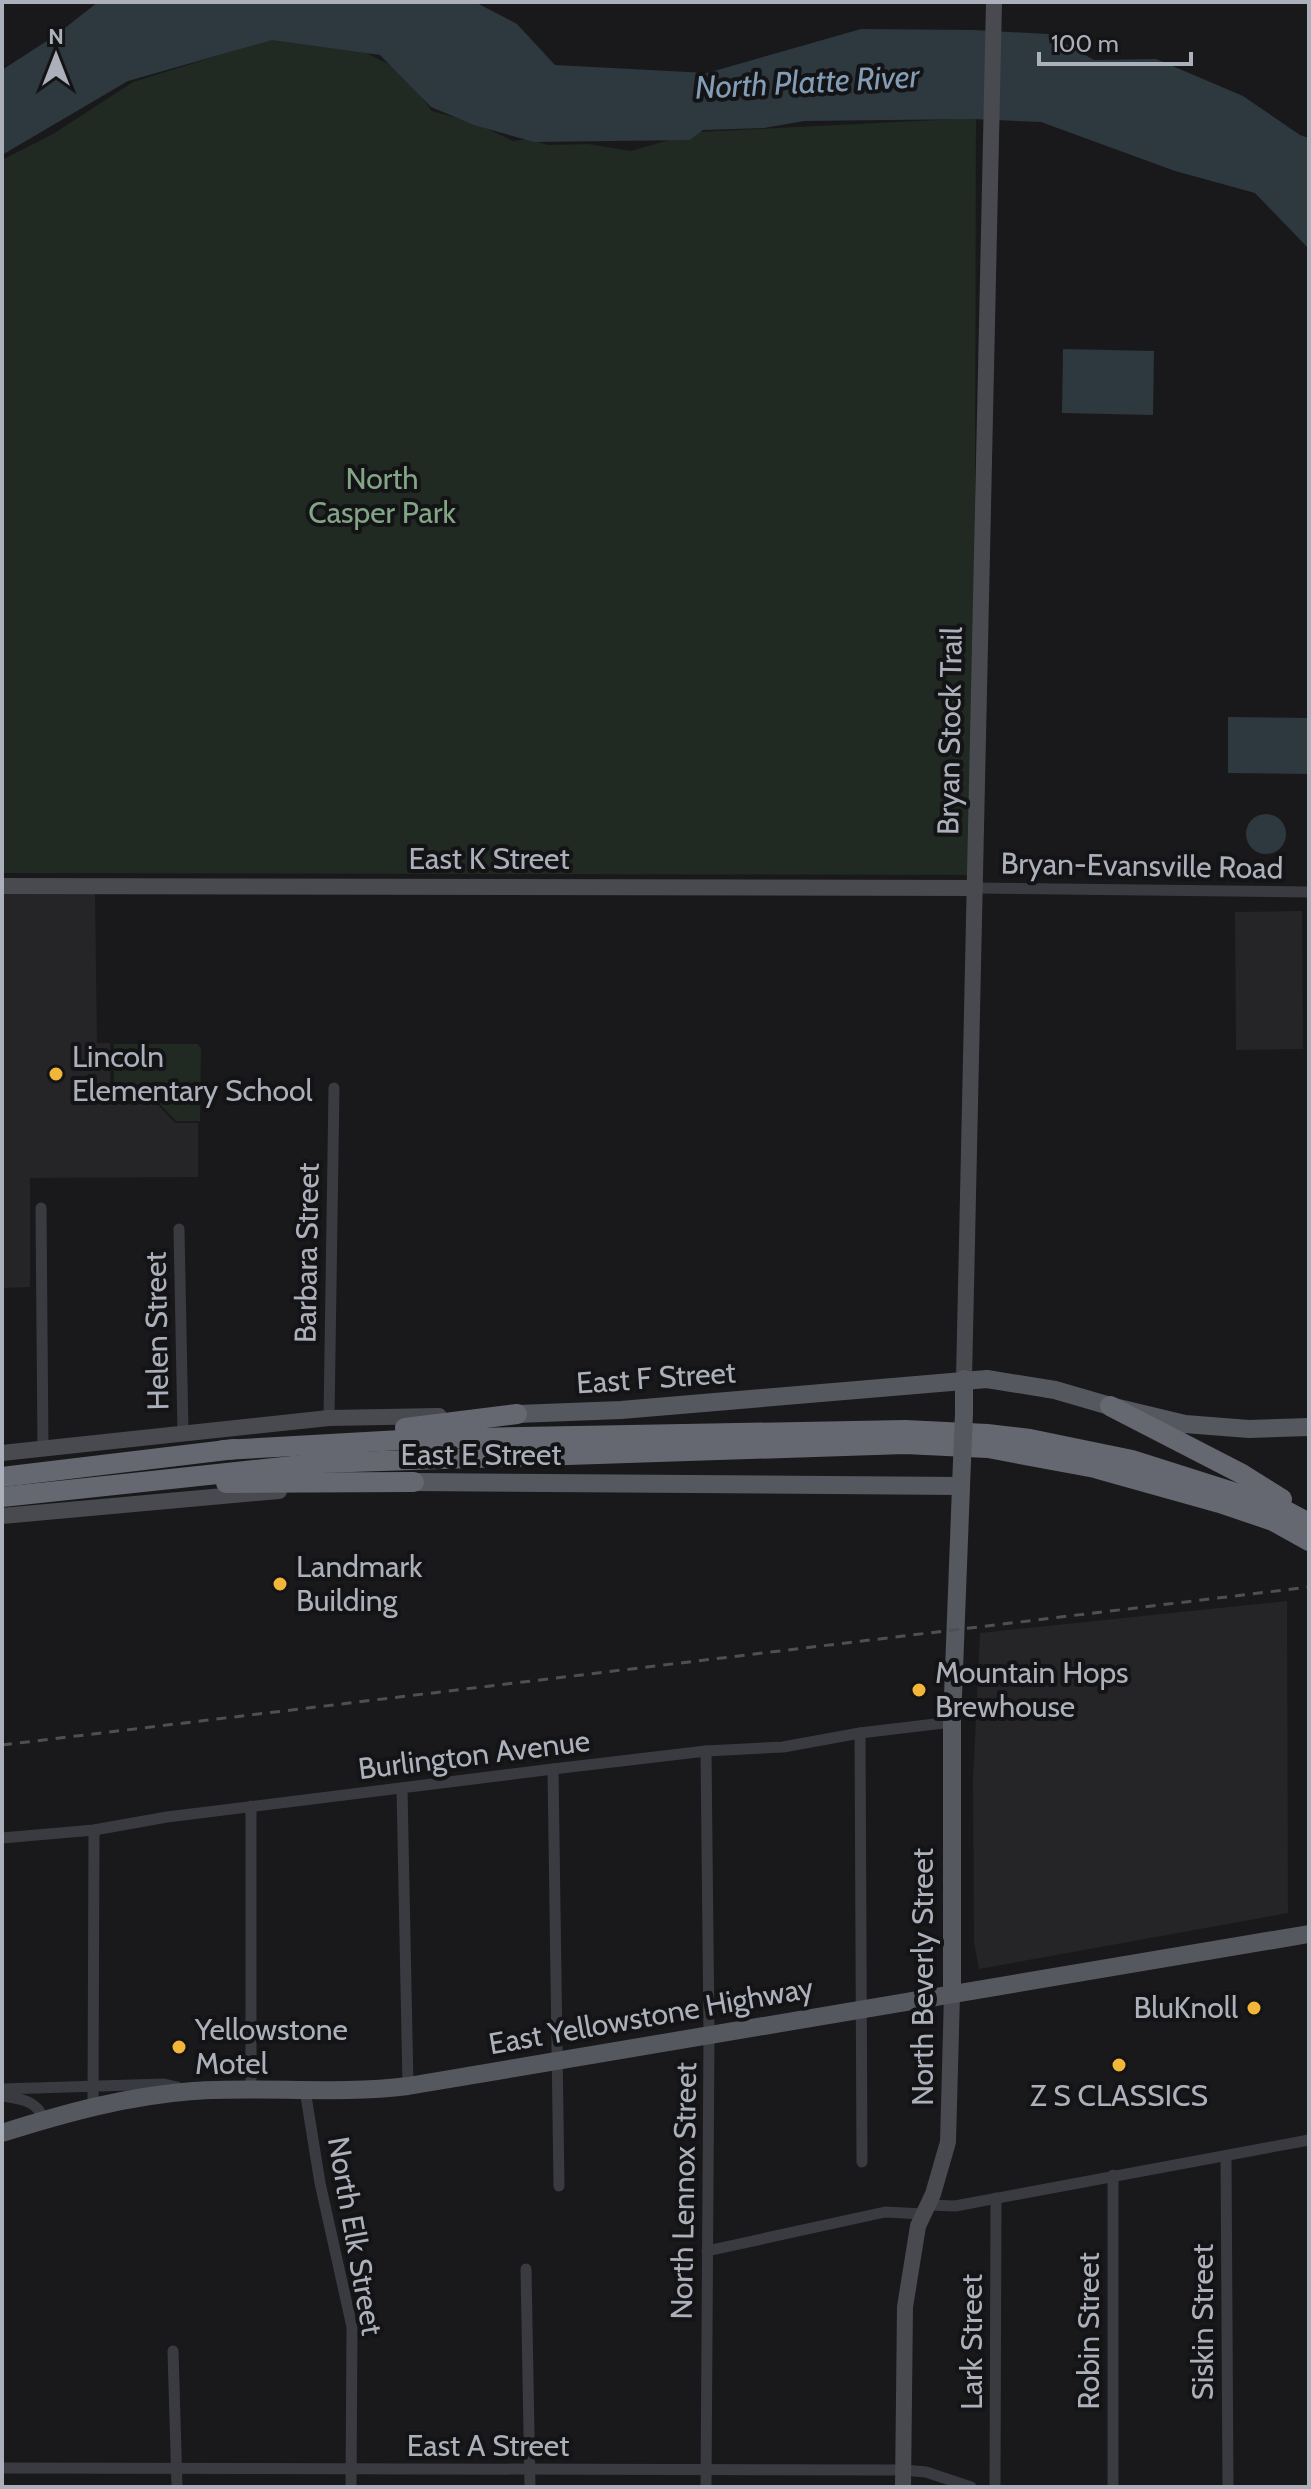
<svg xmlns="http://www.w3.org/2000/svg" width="1311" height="2489" viewBox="0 0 1311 2489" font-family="Cabin,sans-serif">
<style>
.built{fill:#252528}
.green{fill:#202922}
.water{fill:#2e383f}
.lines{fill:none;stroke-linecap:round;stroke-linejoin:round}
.street{stroke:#3a3b40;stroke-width:11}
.secondary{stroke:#484a50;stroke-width:16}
.primary{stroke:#56585f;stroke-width:18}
.highway{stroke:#666871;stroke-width:20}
.rail{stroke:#4d4f55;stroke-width:3;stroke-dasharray:10 8;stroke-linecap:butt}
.primary-bridge{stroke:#56585f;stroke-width:18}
.poi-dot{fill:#f2b639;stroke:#141416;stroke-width:3}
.labels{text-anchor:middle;stroke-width:8;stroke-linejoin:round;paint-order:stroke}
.park-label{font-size:30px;fill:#82a585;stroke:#141416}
.street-label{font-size:30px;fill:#abb0ba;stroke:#141416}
.poi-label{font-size:30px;fill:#abb0ba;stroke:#141416;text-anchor:start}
.water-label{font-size:32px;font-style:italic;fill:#829db5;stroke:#141416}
</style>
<rect width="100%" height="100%" fill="#19191b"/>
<g class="built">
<path d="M95,892L97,1043H110V1104H157L175,1123H198V1177L30,1178V1287L2,1288V893Z"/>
<path d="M1302,911L1303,1049L1236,1050L1235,912Z"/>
<path d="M1287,1601L1288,1913L979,1969L974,1942L973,1781L980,1633Z"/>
</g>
<g class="green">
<path d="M271,39L356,48L401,70L432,111L475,123L513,141L529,139L548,145L588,144L631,151L697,132L976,118L974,875L2,873V160L53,134L133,82Z"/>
<path d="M114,1044H197L201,1048L200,1121H176L158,1102H114Z"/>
</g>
<g class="water">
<path d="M98,2H475L517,24L555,65L707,73L861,29L974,30L1048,34L1094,60L1156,59L1243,96L1300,135L1309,138V249L1255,193L1175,171L1041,122L973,119L804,121L764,128L703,130L690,140L534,142L474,125L431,107L380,55L272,40L128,81L2,155V70L56,35Z"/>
<path d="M1063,349L1154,351L1153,415L1062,413Z"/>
<path d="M1228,717L1309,718V774L1228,773Z"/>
<circle cx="1266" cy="834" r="20"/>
</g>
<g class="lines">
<g class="street">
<path d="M975,888L1309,892"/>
<path d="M41,1208L43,1449"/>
<path d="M179,1229L183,1432"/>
<path d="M329,1418L334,1088"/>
<path d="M860,1733L862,2162"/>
<path d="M553,1769L559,2186"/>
<path d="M402,1788L408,2086"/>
<path d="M2,1838L94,1830L167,1817L553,1769L706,1751L783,1747L860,1733L952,1722"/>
<path d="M2,2089L164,2084L177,2087"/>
<path d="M251,2089V1806"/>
<path d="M305,2090L320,2183L352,2327L351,2487"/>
<path d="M2,2096C21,2099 37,2100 44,2120"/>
<path d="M93,2106L94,1830"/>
<path d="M1226,2156L1228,2487"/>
<path d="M929,2205L955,2206L1309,2140"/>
<path d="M707,2251L885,2212L923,2214"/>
<path d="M526,2269L530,2487"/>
<path d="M173,2351L177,2487"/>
<path d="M2,2468L903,2470L926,2472L971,2487"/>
<path d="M706,2487L709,2034L706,1751"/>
<path d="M995,2487L996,2198"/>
<path d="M1113,2487V2175"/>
</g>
<g class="secondary">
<path d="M2,886L975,888"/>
<path d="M964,1379L994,2"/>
<path d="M2,1453L329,1418L439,1416"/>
<path d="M2,1516L279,1491"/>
<path d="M903,2487L905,2307L918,2226L933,2194L948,2142L952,1994"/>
</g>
<g class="primary">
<path d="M964,1413V1379"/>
<path d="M517,1414L621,1410L987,1379L1055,1390L1110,1406L1185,1424L1249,1429L1309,1427"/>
<path d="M414,1482L961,1486"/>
<path d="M952,1994V1722L962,1461"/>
<path d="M2,2133C65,2113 127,2096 193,2091C264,2086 337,2095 408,2086L1309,1934"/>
</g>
<g class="highway">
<path d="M1110,1406L1242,1474L1282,1499"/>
<path d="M405,1428L517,1414"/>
<path d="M223,1450L419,1439L905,1430L987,1434L1030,1439L1132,1460L1277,1506L1309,1523"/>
<path d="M2,1477L235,1449"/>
<path d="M226,1483L414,1482"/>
<path d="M2,1497L321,1463L905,1444L988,1448L1095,1468L1220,1503L1273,1521L1309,1541"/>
</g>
<path class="rail" d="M2,1745L1309,1587"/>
<path class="primary-bridge" d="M962,1461L964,1413"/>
</g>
<g class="poi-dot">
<circle cx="56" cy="1074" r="8"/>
<circle cx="280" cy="1584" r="8"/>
<circle cx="919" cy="1690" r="8"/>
<circle cx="1254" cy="2008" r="8"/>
<circle cx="179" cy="2047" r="8"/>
<circle cx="1119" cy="2065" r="8"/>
</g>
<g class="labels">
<g class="park-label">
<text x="382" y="489">North<tspan x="382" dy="34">Casper Park</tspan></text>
</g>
<g class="street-label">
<text transform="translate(950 731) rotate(-89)" y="10">Bryan Stock Trail</text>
<text x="489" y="869">East K Street</text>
<text transform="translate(1142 866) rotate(1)" y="10">Bryan-Evansville Road</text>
<text transform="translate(307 1253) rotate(-89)" y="10">Barbara Street</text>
<text transform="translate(157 1331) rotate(-91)" y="10">Helen Street</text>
<text transform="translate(656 1378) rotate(-4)" y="10">East F Street</text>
<text x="481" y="1465">East E Street</text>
<text transform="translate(474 1755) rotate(-7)" y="10">Burlington Avenue</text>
<text transform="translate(923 1977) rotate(-90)" y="10">North Beverly Street</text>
<text transform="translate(651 2016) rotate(-10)" y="10">East Yellowstone Highway</text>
<text transform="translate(684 2191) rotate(-89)" y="10">North Lennox Street</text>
<text transform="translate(355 2236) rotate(80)" y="10">North Elk Street</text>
<text transform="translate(1203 2322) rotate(-90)" y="10">Siskin Street</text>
<text transform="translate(1089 2331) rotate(-90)" y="10">Robin Street</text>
<text transform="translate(972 2342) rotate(-90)" y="10">Lark Street</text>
<text x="488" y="2456">East A Street</text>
</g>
<g class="poi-label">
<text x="72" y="1067">Lincoln<tspan x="72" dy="34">Elementary School</tspan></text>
<text x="296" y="1577">Landmark<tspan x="296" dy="34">Building</tspan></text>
<text x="935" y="1683">Mountain Hops<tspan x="935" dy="34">Brewhouse</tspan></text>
<text x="1238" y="2018" text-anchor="end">BluKnoll</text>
<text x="195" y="2040">Yellowstone<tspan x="195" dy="34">Motel</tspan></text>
<text x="1119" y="2106" text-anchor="middle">Z S CLASSICS</text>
</g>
<g class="water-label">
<text transform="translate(807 82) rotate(-3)" y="11">North Platte River</text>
</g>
</g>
<rect width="1311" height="2489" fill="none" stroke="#abb0ba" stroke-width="8"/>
<g transform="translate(56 56)" stroke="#141416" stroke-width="6" paint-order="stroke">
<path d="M0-6L14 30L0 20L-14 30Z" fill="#abb0ba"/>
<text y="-12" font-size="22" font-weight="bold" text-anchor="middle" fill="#abb0ba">N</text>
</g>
<path d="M1039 52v12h152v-12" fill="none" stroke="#abb0ba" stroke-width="4"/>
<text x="1051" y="52" font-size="24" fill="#abb0ba" stroke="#141416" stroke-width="6" paint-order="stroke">100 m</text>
</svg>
